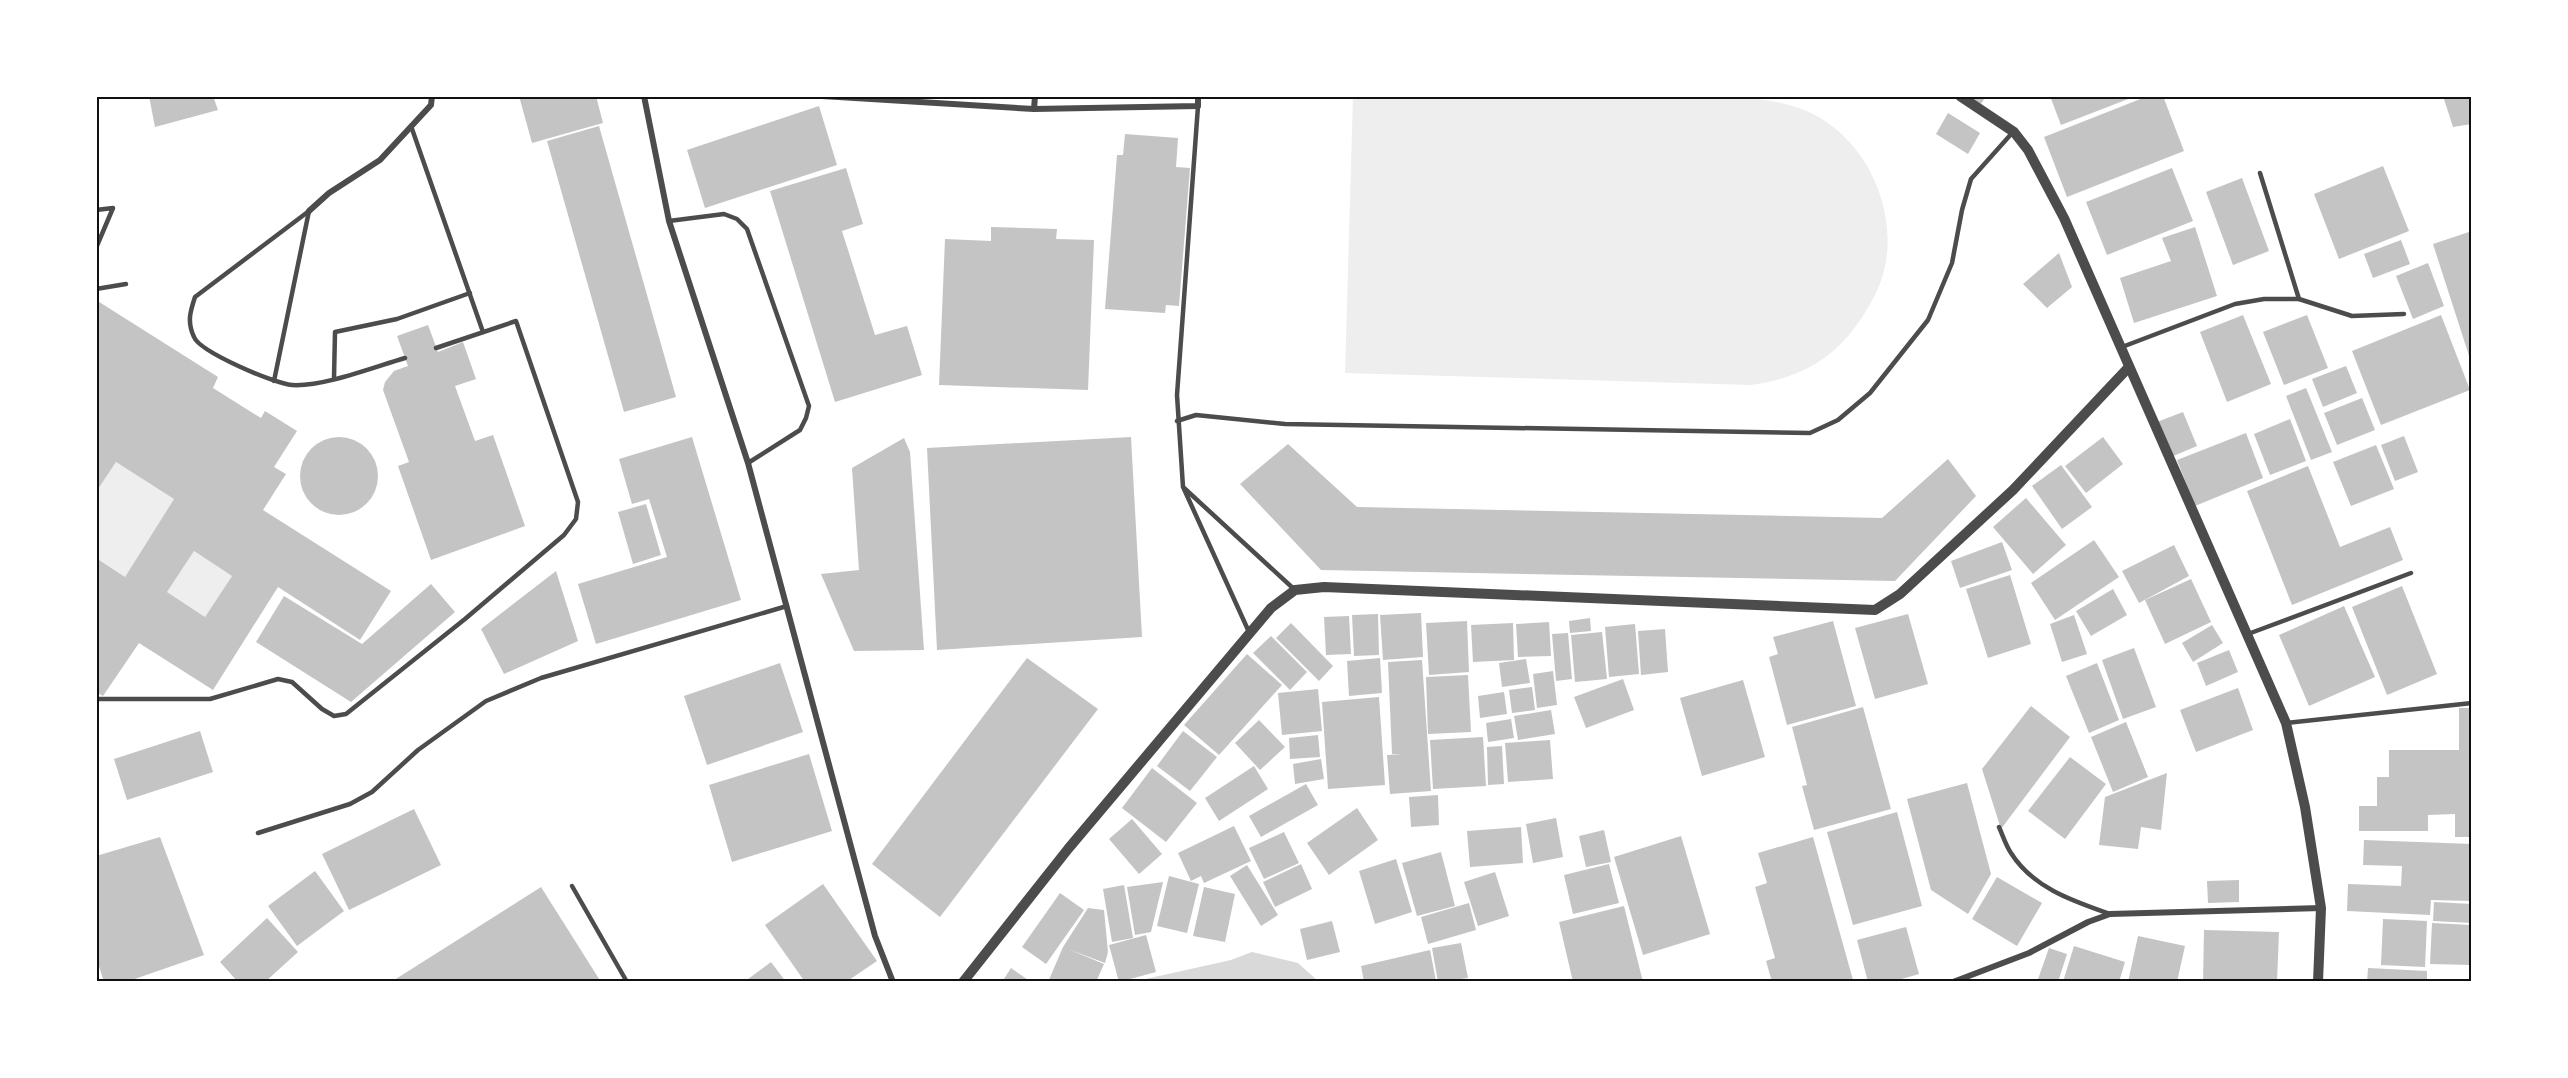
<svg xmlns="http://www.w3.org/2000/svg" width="2568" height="1078" viewBox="0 0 2568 1078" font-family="'Source Sans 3',sans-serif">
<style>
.green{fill:#eee}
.water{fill:#d9d9d9}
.building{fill:#c4c4c4;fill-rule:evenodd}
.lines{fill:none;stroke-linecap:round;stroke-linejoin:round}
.service{stroke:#4c4c4c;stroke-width:4.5}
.minor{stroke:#4c4c4c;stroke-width:6}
.tertiary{stroke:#4c4c4c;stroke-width:10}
.neatline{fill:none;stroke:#111;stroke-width:2}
</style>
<rect width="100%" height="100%" fill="#fff"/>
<g class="green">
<path d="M1353,96C1459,96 1565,94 1670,97C1712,98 1757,94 1796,107C1869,130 1909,225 1876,293C1848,348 1814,376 1751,385L1345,373Z"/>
<path d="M116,462L174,499L125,577L96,558V492Z"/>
<path d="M194,551L232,576L205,617L167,592Z"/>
</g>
<path class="water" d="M1252,952L1298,963L1319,982H1132L1231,960Z"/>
<g class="building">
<path d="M149,96H213L218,110L155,127Z"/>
<path d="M519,96H596L603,123L532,143Z"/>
<path d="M1967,96H1986L1981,104Z"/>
<path d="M2050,96H2136L2061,125Z"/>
<path d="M2148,96H2163L2184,151L2067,197L2044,137Z"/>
<path d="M2443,96H2472V124L2453,127Z"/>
<path d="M819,106L837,165L705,208L687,150Z"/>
<path d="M1948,113L1980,133L1968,154L1936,134Z"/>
<path d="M599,126L676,397L624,412L547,141Z"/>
<path d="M1125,134L1178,138L1176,167L1190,168L1179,306L1166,305L1165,313L1105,309L1117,155H1123Z"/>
<path d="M2383,166L2409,231L2339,259L2314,194Z"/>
<path d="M846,168L863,224L842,231L875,335L907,326L922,375L835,402L770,191Z"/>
<path d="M2172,168L2193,221L2107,255L2086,202Z"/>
<path d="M2242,178L2269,251L2233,265L2206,192Z"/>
<path d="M991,227L1057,229L1056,239L1094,240L1088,390L939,385L945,239L991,241Z"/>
<path d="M2195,227L2217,296L2134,323L2120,278L2171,261L2162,238Z"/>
<path d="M2472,231V365L2433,244Z"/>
<path d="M2401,240L2410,264L2373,278L2364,254Z"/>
<path d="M2059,253L2072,287L2047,308L2023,284Z"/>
<path d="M2428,263L2444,306L2413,319L2396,276Z"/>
<path d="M96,300L218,377L213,388L261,418L265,411L297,431L274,467L286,474L263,510L391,591L360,640L278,587L213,690L139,643L103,696L96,692V558L125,577L174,499L116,462L96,492ZM194,551L232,576L205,617L167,592Z"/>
<path d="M2243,315L2271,384L2227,402L2200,332Z"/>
<path d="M2307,315L2328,368L2284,385L2263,332Z"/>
<path d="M2441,315L2470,390L2381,425L2352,351Z"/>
<path d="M428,325L438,352L463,342L476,379L455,386L475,441L493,435L525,526L431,560L398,466L409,462L383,390L385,382L394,371L408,366L397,336Z"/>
<path d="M2346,366L2357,393L2323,407L2312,379Z"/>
<path d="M2306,388L2332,452L2311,460L2286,396Z"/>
<path d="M2362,398L2375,430L2337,445L2324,413Z"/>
<path d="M2183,412L2197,446L2171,457L2157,422Z"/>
<path d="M2290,419L2306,461L2270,475L2254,434Z"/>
<path d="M2246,433L2263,478L2195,506L2177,460Z"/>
<path d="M2404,436L2418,472L2395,481L2381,445Z"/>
<circle cx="339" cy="476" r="39"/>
<path d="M692,437L741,600L596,644L578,584L667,557L649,499L632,504L619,459Z"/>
<path d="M1131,437L1142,637L937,650L927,448Z"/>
<path d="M2103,437L2123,464L2086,493L2065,466Z"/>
<path d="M904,438L910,452L924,650L854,651L821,574L859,570L852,468Z"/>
<path d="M1288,444L1357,507L1882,518L1948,459L1976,496L1895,581L1321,570L1240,484Z"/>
<path d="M2376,445L2394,489L2351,506L2333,462Z"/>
<path d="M2061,465L2092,507L2062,529L2032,486Z"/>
<path d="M2308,466L2340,547L2390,527L2403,560L2292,605L2247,491Z"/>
<path d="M2026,498L2066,545L2033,574L1993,527Z"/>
<path d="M646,504L661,555L633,564L618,512Z"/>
<path d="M2094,540L2119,577L2055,620L2031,583Z"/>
<path d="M2002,542L2012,570L1960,588L1951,561Z"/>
<path d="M2174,545L2189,576L2139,603L2122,571Z"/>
<path d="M556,571L578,641L504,674L481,629Z"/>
<path d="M2010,575L2031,644L1988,658L1966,589Z"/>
<path d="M2191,579L2211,622L2165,644L2145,600Z"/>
<path d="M431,584L455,612L351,702L256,642L284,596L362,644Z"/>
<path d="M2402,586L2437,674L2387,695L2352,607Z"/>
<path d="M2113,589L2127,615L2091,636L2076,611Z"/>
<path d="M2344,606L2375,677L2309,706L2279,635Z"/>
<path d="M1421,613L1423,657L1383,660L1380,615Z"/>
<path d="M1378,614L1379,655L1354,656L1352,615Z"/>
<path d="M1908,614L1928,684L1875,699L1855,628Z"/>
<path d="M2074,615L2087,654L2062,662L2050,624Z"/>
<path d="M1349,616L1351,654L1326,655L1324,617Z"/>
<path d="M1590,618L1591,631L1570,633L1569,621Z"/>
<path d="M1467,621L1469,672L1429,675L1426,623Z"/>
<path d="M1833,621L1856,706L1787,725L1769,657L1778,654L1773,637Z"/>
<path d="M1549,622L1551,656L1518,657L1516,624Z"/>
<path d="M1291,623L1333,666L1319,681L1276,638Z"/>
<path d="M1513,623L1514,660L1473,662L1471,625Z"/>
<path d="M1635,624L1639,674L1609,677L1605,627Z"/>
<path d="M2212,625L2223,643L2193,662L2182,643Z"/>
<path d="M1665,629L1668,672L1641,675L1638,631Z"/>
<path d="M1602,632L1607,679L1575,682L1571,635Z"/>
<path d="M1568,633L1572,679L1556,681L1552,634Z"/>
<path d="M1271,636L1307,672L1290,690L1253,653Z"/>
<path d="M2134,648L2156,707L2123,719L2102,660Z"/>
<path d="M2229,650L2238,672L2206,686L2197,663Z"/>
<path d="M1247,654L1282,685L1219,755L1184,725Z"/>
<path d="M1027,658L1098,709L940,917L872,864Z"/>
<path d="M1380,658L1382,693L1349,696L1347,661Z"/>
<path d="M1526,659L1530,683L1502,687L1499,663Z"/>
<path d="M1422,660L1431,791L1390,794L1387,755L1403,754H1392L1388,662Z"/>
<path d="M780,663L803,732L707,765L684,696Z"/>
<path d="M2097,663L2119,720L2089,733L2066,676Z"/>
<path d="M1553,671L1557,705L1537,708L1533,674Z"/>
<path d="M1468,675L1471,732L1428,734L1426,677Z"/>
<path d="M1623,679L1634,710L1586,728L1574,697Z"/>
<path d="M1743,680L1765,757L1702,776L1680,698Z"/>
<path d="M1532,687L1535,710L1512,713L1509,690Z"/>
<path d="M2238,688L2253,730L2196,752L2180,710Z"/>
<path d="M1318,689L1322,731L1282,735L1278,693Z"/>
<path d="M1504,692L1507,714L1480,718L1478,696Z"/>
<path d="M1379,697L1385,785L1328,789L1322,702Z"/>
<path d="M2031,706L2070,737L2001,829L1982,769Z"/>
<path d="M1863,707L1891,809L1814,830L1802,786L1807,785L1792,727Z"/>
<path d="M2459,708H2472V837H2455V814L2428,815V831H2359V806H2377V777H2389V750H2459Z"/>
<path d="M1551,710L1555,734L1518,740L1514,716Z"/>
<path d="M1511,719L1514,738L1488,742L1486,723Z"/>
<path d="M1259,720L1285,747L1260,770L1235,743Z"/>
<path d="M2126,722L2148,777L2113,792L2091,737Z"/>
<path d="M200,731L213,772L127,800L114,759Z"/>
<path d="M1183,731L1217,757L1190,791L1157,766Z"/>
<path d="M1318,735L1320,757L1290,759L1289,738Z"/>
<path d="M1483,737L1486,786L1433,789L1430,740Z"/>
<path d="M1550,740L1553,779L1508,782L1505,743Z"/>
<path d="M1502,746L1504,784L1488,785L1487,747Z"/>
<path d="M809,754L832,831L732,862L709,785Z"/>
<path d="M2070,757L2106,784L2065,839L2028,811Z"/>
<path d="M1321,759L1324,779L1295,784L1293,764Z"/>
<path d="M1254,766L1268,789L1219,821L1205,798Z"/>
<path d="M1152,768L1197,803L1166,842L1122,808Z"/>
<path d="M2167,773L2161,830L2141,827L2138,849L2099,845L2105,797Z"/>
<path d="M1967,783L1991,874L1968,914L1931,890L1907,799Z"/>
<path d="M1306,784L1318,805L1261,837L1249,816Z"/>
<path d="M1438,795L1439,825L1411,827L1409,797Z"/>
<path d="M1357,808L1378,840L1329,875L1307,843Z"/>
<path d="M414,809L441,865L349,910L322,854Z"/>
<path d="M1897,812L1922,906L1853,925L1827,832Z"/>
<path d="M1556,818L1563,857L1533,863L1526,824Z"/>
<path d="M1132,819L1162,854L1139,874L1109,839Z"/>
<path d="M1234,826L1251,861L1204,883L1201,876L1191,881L1178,853Z"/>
<path d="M1521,827L1523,863L1470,867L1467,831Z"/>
<path d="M1604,830L1611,862L1586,867L1579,836Z"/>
<path d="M1284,832L1299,863L1264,879L1249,848Z"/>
<path d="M1681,836L1710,934L1643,955L1614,857Z"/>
<path d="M160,837L204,955L126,982H104L96,957V856Z"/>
<path d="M1813,837L1853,980L1846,982H1772L1766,961L1775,958L1755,887L1767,883L1758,853Z"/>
<path d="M2364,840L2472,844V901L2431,900L2430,915L2347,911L2348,884L2401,886L2402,866L2363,865Z"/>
<path d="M1441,852L1455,906L1417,916L1402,863Z"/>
<path d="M1396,859L1412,912L1375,924L1359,871Z"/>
<path d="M1301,864L1312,889L1275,907L1263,882Z"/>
<path d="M1609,864L1619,903L1573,914L1564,875Z"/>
<path d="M1247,865L1278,915L1261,926L1230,876Z"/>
<path d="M315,871L344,911L297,946L268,906Z"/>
<path d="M1495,872L1509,916L1478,926L1464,882Z"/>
<path d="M1169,876L1199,884L1187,933L1157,926Z"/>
<path d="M1997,877L2042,903L2017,946L1972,919Z"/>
<path d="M2239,880V902L2208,903L2207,881Z"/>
<path d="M1163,882L1151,932L1135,935L1127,887Z"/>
<path d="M823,884L877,961L846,982H805L765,925Z"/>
<path d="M1124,885L1133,938L1112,942L1103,889Z"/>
<path d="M541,887L601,982H391Z"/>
<path d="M1204,887L1235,894L1225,942L1193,936Z"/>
<path d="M1060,893L1084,910L1046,964L1022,947Z"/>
<path d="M2434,902L2472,904V923L2433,921Z"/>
<path d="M1469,903L1476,930L1428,944L1421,917Z"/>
<path d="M1624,906L1643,982H1573L1559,922Z"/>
<path d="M1088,908L1104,910L1108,952L1105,963L1068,949L1104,964L1096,982H1048L1063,947Z"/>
<path d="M267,918L298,952L265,982H238L220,962Z"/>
<path d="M2383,919L2427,921L2425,967L2381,965Z"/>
<path d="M1332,921L1340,952L1307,960L1300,929Z"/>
<path d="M2432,923L2472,925V965L2430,964Z"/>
<path d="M1906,927L1919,974L1891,982H1868L1857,940Z"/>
<path d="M2204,930L2279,932L2277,982H2203Z"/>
<path d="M1146,935L1156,972L1119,982L1109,945Z"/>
<path d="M2138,936L2185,946L2177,982H2128Z"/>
<path d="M1461,943L1468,978L1438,982L1432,948Z"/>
<path d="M2074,946L2125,962L2119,982H2063Z"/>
<path d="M2049,948L2067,954L2058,982H2037Z"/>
<path d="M1430,950L1436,981L1364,982L1361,966Z"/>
<path d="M771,962L786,982H744Z"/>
<path d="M1011,968L1031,982H1002Z"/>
<path d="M2368,968L2427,971V982H2367Z"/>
</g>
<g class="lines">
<g class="service">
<path d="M1198,106L1177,395L1183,487L1295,590"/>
<path d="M411,126L483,332"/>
<path d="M2260,173L2299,299"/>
<path d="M96,210L113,208L96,248"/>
<path d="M309,211L195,297C190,312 187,322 194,337C200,352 275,384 292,385C323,387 374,367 405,358"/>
<path d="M669,221L724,214L737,219L747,229L809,406L806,418L800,430L748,463"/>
<path d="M96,289L126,284"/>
<path d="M2122,347L2235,304L2264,299H2299L2352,316L2404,314"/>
<path d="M334,378L335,332L397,319L470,293"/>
<path d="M274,381L309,211"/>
<path d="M1177,421L1196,415L1285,424L1810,433L1838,420L1870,393L1928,320L1952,263L1962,210L1971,179L2013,132"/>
<path d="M1184,489L1249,632"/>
<path d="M2248,634L2411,573"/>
<path d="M96,699H210L278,679L292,682L322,709L334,716L346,714L465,619L564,535L576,519L578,502L516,321L436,348"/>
<path d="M2286,723L2472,703"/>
<path d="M1999,827C2003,836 2006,846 2011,853C2033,888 2073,901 2110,914"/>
<path d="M258,833L350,804L372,792L418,750L486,701L541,678L787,606"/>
<path d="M572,886L627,982"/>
</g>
<g class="minor">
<path d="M644,96L669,221L748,463L875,936L893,982"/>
<path d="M822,96L1034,109L1198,106V96"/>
<path d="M1034,109L1035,96"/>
<path d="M309,211L329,193L380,160L431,105L432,96"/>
<path d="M1953,982L2029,953L2088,922L2110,914L2321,908"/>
</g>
<g class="tertiary">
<path d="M1960,96L2014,132L2028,150L2064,218L2286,723L2305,807L2321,908L2318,982"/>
<path d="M963,982L1068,849L1271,608L1295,590L1324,587L1875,610L1900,594L2013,490L2128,368"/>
</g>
</g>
<rect width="2568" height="1078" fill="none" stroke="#ffffff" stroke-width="195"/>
<rect x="98" y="98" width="2372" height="882" class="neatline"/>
</svg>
